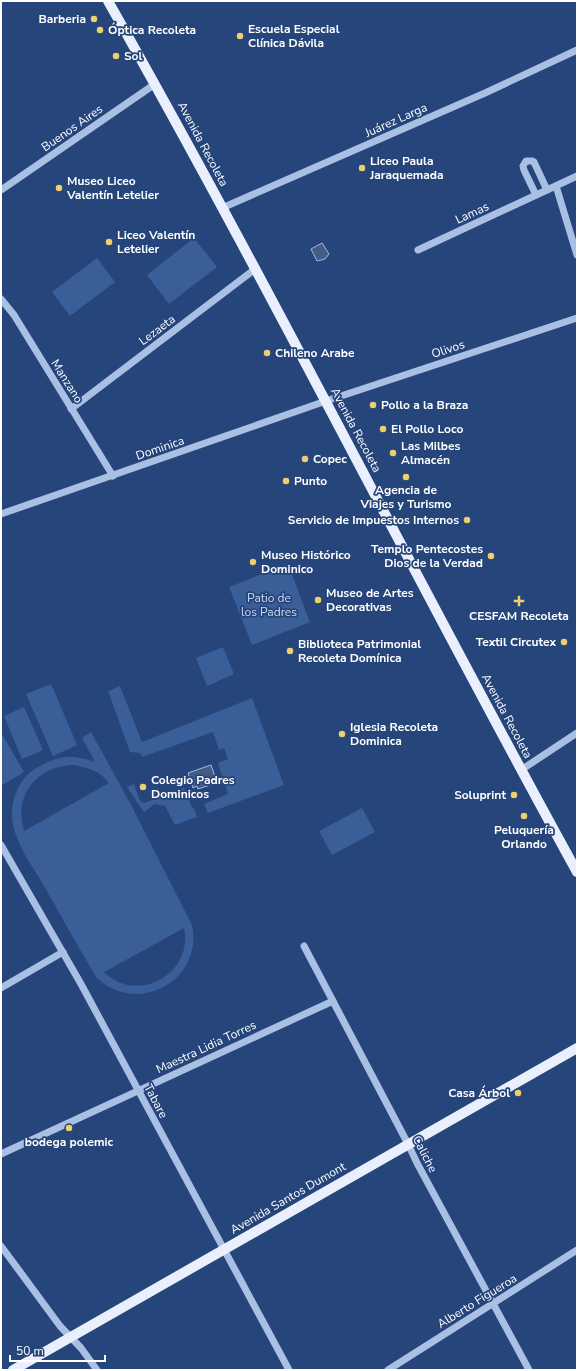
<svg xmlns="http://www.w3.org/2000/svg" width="578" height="1371" viewBox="0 0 578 1371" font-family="'Nunito Sans',sans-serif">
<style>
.green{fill:#395e98;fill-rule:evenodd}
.water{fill:#455d84;stroke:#9ebae5}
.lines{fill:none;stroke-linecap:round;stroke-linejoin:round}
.minor{stroke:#a9c0e4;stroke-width:7}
.major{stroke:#e9effc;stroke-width:10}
.poi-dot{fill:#edd06e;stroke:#26457b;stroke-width:1.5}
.labels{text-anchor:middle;stroke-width:3.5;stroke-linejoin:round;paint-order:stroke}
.poi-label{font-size:12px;font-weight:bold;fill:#fff;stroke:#26457b;text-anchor:start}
.street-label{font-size:12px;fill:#fff;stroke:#26457b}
.park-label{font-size:12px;fill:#ccdbf3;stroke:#26457b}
</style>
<rect width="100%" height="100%" fill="#26457b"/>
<g class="green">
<path d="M194,238L217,267L169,304L147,275Z"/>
<path d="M97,258L115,282L70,316L52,292Z"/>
<path d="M288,564L310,622L252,645L229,587Z"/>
<path d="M223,647L234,674L207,686L196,658Z"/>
<path d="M51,684L77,745L53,756L26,694Z"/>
<path d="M120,686L142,742L252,698L284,785L208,813L204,804L228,794L218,763L228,759L224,748L219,750L213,732L142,757L140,753L130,752L108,691Z"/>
<path d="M24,707L43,750L22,759L4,716Z"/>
<path d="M1,732L24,772L1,786Z"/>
<path d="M91,732L131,805L192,925C204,981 137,1017 96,977C77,945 59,912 40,879C30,863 17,844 13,825C9,805 17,780 35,769C57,755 71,754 95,762L82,738ZM74,765C88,768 100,771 109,783L24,831C13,795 37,766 74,765ZM184,928C194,974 137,1005 104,972Z"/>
<path d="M134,784L140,801L144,803L184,788L192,808H194L197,817L175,825L165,806L155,804L144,812L127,787Z"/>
<path d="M362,808L375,832L332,855L319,831Z"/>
</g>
<g class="water">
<path d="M322,243L329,254L325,259L317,261L311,249Z"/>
<path d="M211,765L216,779L212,781L213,784L198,789L197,786L193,788L188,773Z"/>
</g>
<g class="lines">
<g class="minor">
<path d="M556,186L577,255"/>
<path d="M1,190L155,84"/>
<path d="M536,195L524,170L523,166L526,161H532L534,162L547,190"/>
<path d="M222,208L485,93L577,50"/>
<path d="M418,250L577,176"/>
<path d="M1,299L14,315L113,476"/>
<path d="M71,409L255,269"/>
<path d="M1,514L326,401L577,318"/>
<path d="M521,770L577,733"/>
<path d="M1,845L81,984L289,1370"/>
<path d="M304,946L408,1144L417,1163L529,1370"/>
<path d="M1,988L63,952"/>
<path d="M1,1154L333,1001"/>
<path d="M1,1246L60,1326L81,1348L97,1370"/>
<path d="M388,1370L577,1250"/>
</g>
<g class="major">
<path d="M108,1C271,288 418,584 577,872"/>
<path d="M13,1370L577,1048"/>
</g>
</g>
<g class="poi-dot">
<circle cx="94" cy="19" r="4"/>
<circle cx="100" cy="30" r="4"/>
<circle cx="240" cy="36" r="4"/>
<circle cx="116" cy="56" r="4"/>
<circle cx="362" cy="168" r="4"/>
<circle cx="59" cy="188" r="4"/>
<circle cx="109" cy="242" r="4"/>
<circle cx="267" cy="353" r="4"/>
<circle cx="373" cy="405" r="4"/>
<circle cx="383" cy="429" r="4"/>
<circle cx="393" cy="453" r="4"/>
<circle cx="305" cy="459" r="4"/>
<circle cx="406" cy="477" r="4"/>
<circle cx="286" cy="481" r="4"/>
<circle cx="467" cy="520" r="4"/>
<circle cx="491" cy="556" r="4"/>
<circle cx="253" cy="562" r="4"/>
<circle cx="318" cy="600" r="4"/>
<path d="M517 595h4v4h4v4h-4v4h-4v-4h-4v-4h4z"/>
<circle cx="564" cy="642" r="4"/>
<circle cx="290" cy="651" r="4"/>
<circle cx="342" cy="734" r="4"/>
<circle cx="143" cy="787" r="4"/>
<circle cx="514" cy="795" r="4"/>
<circle cx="524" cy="816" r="4"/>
<circle cx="518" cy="1093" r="4"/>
<circle cx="69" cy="1128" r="4"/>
</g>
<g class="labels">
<g class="poi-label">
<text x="86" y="23" text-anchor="end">Barberia</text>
<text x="248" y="33">Escuela Especial<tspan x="248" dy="14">Clínica Dávila</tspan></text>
<text x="108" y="34">Óptica Recoleta</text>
<text x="124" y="60">Sol</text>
<text x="370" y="165">Liceo Paula<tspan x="370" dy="14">Jaraquemada</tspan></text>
<text x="67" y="185">Museo Liceo<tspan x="67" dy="14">Valentín Letelier</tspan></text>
<text x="117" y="239">Liceo Valentín<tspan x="117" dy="14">Letelier</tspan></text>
<text x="275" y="357">Chileno Arabe</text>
<text x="381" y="409">Pollo a la Braza</text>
<text x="391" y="433">El Pollo Loco</text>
<text x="401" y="450">Las Milbes<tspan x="401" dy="14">Almacén</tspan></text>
<text x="313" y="463">Copec</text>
<text x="294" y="485">Punto</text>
<text x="406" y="494" text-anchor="middle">Agencia de<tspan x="406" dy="14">Viajes y Turismo</tspan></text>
<text x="459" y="524" text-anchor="end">Servicio de Impuestos Internos</text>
<text x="483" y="553" text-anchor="end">Templo Pentecostes<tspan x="483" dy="14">Dios de la Verdad</tspan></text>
<text x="261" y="559">Museo Histórico<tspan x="261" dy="14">Dominico</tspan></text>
<text x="326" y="597">Museo de Artes<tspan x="326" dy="14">Decorativas</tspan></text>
<text x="519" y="620" text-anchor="middle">CESFAM Recoleta</text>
<text x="556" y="646" text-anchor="end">Textil Circutex</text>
<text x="298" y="648">Biblioteca Patrimonial<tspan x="298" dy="14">Recoleta Domínica</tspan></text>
<text x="350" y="731">Iglesia Recoleta<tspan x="350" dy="14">Dominica</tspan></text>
<text x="151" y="784">Colegio Padres<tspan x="151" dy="14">Dominicos</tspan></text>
<text x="506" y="799" text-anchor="end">Soluprint</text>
<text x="524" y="834" text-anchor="middle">Peluquería<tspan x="524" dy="14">Orlando</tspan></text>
<text x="510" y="1097" text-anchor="end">Casa Árbol</text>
<text x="69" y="1146" text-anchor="middle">bodega polemic</text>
</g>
<g class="street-label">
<text transform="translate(396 120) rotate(-24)" y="4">Juárez Larga</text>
<text transform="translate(72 128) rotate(-35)" y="4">Buenos Aires</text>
<text transform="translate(203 144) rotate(62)" y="4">Avenida Recoleta</text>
<text transform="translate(472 213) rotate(-25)" y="4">Lamas</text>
<text transform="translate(157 330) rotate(-37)" y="4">Lezaeta</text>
<text transform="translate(448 349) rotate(-18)" y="4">Olivos</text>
<text transform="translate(67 381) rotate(58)" y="4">Manzano</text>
<text transform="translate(356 430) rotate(62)" y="4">Avenida Recoleta</text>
<text transform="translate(160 448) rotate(-19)" y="4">Dominica</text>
<text transform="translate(507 716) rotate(62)" y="4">Avenida Recoleta</text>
<text transform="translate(206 1047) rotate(-25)" y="4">Maestra Lidia Torres</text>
<text transform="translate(156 1101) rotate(62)" y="4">Tabare</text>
<text transform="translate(425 1154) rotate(63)" y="4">Caliche</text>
<text transform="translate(288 1198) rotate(-30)" y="4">Avenida Santos Dumont</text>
<text transform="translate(477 1301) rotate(-32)" y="4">Alberto Figueroa</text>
</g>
<g class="park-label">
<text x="269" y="602">Patio de<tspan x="269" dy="14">los Padres</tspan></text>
</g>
</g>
<rect width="578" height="1371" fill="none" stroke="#ffffff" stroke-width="4"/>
<path d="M10 1355v6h95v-6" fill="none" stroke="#ffffff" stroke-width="2"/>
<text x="16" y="1355" font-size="12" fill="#ffffff" stroke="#26457b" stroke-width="3" paint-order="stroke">50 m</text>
</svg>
